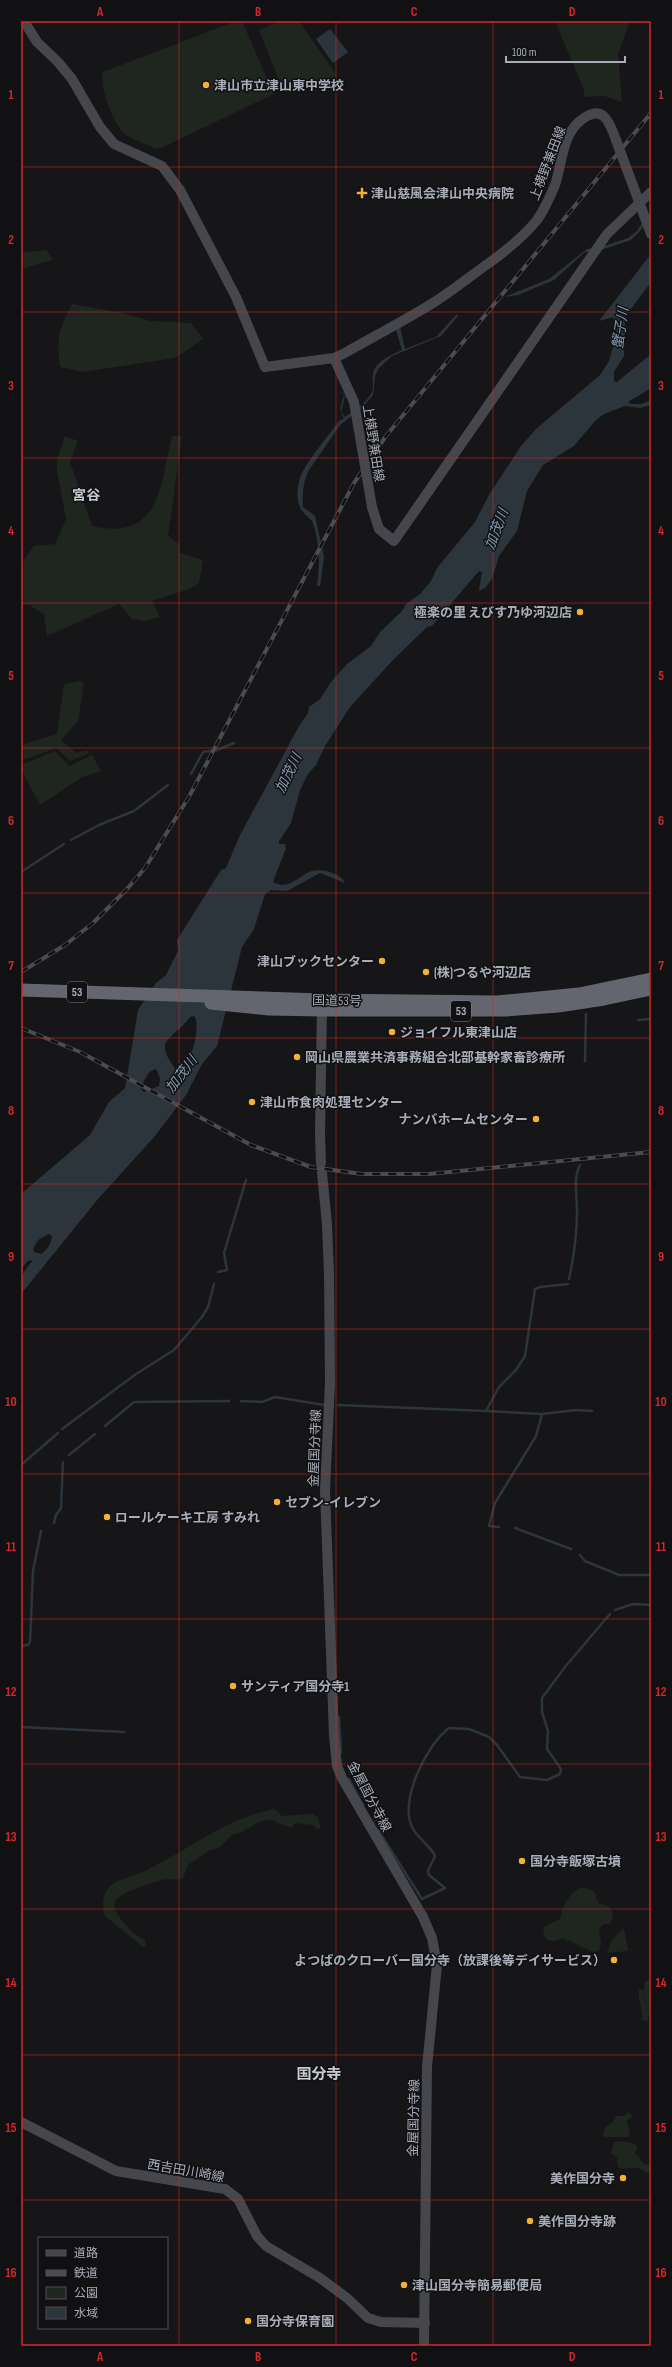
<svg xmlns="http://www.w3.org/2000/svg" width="672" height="2367" viewBox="0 0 672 2367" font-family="'Sofia Sans Condensed','Noto Sans JP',sans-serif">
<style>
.green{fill:#1e261f}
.water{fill:#2c353c;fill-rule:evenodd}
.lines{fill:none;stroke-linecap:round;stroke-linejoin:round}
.stream{stroke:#2c353c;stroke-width:2.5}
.secondary{stroke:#45474d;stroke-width:10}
.highway{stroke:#63666e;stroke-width:13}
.rail-casing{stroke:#4a4c52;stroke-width:4}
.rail{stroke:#111113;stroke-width:2.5;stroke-dasharray:8;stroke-linecap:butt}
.secondary-bridge{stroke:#45474d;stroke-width:10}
.grid{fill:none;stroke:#d62828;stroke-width:1;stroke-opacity:0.55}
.poi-dot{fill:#f2b134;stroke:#111113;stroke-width:1.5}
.labels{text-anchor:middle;stroke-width:3;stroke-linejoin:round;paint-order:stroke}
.shield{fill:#111113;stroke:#7b7e86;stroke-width:1}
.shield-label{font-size:12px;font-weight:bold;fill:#a8adb8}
.poi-label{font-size:13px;font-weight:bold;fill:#a8adb8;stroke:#111113;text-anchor:start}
.street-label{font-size:13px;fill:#a8adb8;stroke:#111113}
.water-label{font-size:14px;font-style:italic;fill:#7f9bb3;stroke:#111113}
.neighbourhood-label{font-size:14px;font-weight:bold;fill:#c9ccd4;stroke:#111113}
.quarter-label{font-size:15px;font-weight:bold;fill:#c9ccd4;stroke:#111113}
.neatline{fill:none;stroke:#d62828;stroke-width:1.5}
.grid-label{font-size:13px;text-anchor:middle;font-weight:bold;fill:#d62828}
</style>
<rect width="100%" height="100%" fill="#161618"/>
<g class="green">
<path d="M236,21H242L274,94L161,148L156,149C146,144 134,140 125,134C113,124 99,86 103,72Z"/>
<path d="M279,21H299L337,76L309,85L282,88L259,30Z"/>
<path d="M555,21H630L618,54L622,102L604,96L584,97V90Z"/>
<path d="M46,250L53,260L21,269V253Z"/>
<path d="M72,304L123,313L151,321L191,323L203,339L175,358L83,372L60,367C57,337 58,331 72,304Z"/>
<path d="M65,436L78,441L70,462L92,526C161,542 160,485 172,436H182L168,536L180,545V553L203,560L199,583L189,589L152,601L160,617L144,621L132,619L119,604L47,636L44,614L29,605H21V564L34,546L55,544L66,519L57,471V459Z"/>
<path d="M81,681L84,684L78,721L61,740L76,753L87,750L88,754L70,761L56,748L21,761V745L57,734L64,684Z"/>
<path d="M55,751L69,766L92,755L101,771L82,777L40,805C36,795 21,773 21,765Z"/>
<path d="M274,1809L282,1816L313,1814L318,1818L321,1828L317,1829L312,1825L295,1823L292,1827C281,1827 276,1819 268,1820C254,1821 246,1833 233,1834L219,1848L210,1850L188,1865L183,1878C175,1881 169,1878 162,1880C153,1882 120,1893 116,1900C113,1905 115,1910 118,1915C125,1925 134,1935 145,1940L146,1945L143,1947L105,1916C102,1906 102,1896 109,1887C116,1879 135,1876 145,1871C187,1851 226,1818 274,1809Z"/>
<path d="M582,1887L594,1891L598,1903L609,1906C613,1913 615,1918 609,1924H603L599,1929L601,1944L599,1951L593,1952L563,1938L556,1941L547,1940L543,1933L544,1927L560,1919C563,1905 569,1892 582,1887Z"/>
<path d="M624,1928L628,1951L607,1953L612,1940Z"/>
<path d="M645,1981H651V2016L648,2015V2021L642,2020C643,2008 638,2001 639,1989L643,1990L648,2014L644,1991Z"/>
<path d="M628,2112L633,2116L627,2121L630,2134L628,2137H604L603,2133L606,2126L612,2123L616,2116H624Z"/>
<path d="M623,2141C630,2143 642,2142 635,2154L639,2157C642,2164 645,2164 651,2166V2173C645,2174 642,2169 637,2168C630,2167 624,2171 618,2167L617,2158L611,2153L614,2142Z"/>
</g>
<g class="water">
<path d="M330,29L348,52L333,63L316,39Z"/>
<path d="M648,213L651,214L641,230L631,240L598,251L585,252L554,280L518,295L504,297L549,279L587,249L601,247L628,238L637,231Z"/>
<path d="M651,254V282L625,317L624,356L614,372V381L617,382L651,354V388L628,402L631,404H642L651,400V405L640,408L625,406L604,414L595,421L574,446L543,465L527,491L517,531L499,556L492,579L485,588L479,591L482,572L479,571L432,626L427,627L393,660L350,707L325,746L316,765L308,774L300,790L291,823L279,841V844H285L286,848L273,882C287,891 298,877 309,872C320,867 342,874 345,883L320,873L287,891L271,890L265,894L254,929L242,947L217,1046L202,1064L186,1095L155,1136L98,1199L21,1294V1276L33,1260L28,1261L21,1269V1194L90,1135L109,1102L125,1088L138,1010L156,983L166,975L178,951L177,940L221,870L226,868L240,835L299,726L308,713L309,707L320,699L331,682L347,664L371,646L380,632L402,611L406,604L420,594L431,581L437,568L475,522L489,495L521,446L536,429L600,375L609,361L612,351L617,328L613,317L599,321ZM194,1016L196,1019C198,1038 193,1058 178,1072C151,1038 171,1042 190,1017ZM156,1069L160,1078L159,1086L144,1092L141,1089C144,1081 147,1071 156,1069ZM49,1234L52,1236C52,1242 47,1251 41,1254L34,1252L33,1249L38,1240Z"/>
<path d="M457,314L458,316L441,336L392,356L379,368L375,376L373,395L362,408L340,425L309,470C303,482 302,494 303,507L315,516L324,557L320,586H317C320,563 320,545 313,523C311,518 306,516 303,512C296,504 297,491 299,482C303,464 328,437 339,421L344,418C338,411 341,404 344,396L340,389L345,396L341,412L345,417C354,410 367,403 372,392C374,387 372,381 373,376C373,362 391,355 402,350L394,324L399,322L405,349L436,337Z"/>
</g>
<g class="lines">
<g class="stream">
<path d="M191,774L203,752L217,750L234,743"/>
<path d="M71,840L99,825L134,811L168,785"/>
<path d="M21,872L64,844"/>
<path d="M638,1020L651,1019"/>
<path d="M585,1061L586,1014"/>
<path d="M218,1272L227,1270L224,1253L246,1180"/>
<path d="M569,1279C574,1256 577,1234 577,1211C577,1196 573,1178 580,1165"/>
<path d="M241,1401L262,1402L275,1397L324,1405"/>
<path d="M338,1405L486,1411L499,1387L516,1370L525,1356L535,1289L540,1287L568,1284"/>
<path d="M486,1411L542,1414L576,1410L592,1411"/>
<path d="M105,1426L134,1402L229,1401"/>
<path d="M62,1429L136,1374L174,1350L202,1317L208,1307L214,1284"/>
<path d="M69,1455L95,1434"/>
<path d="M21,1465L58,1433"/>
<path d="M54,1523L56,1515L61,1508L63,1462"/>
<path d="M499,1527L489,1526L495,1503L536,1436L542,1414"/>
<path d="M515,1528L571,1549"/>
<path d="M580,1555L585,1561L619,1575H651"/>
<path d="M615,1610L633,1604L651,1605"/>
<path d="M21,1646L28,1645L30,1642L33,1571L41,1531"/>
<path d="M339,1717L341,1752"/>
<path d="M21,1727L124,1732"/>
<path d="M349,1779L363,1805"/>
<path d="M378,1830L422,1899L445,1888L429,1875L428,1871L435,1856C430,1845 417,1838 412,1827C399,1800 427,1744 449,1728L469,1729L489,1737L497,1745L520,1777L547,1780L560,1774L561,1769L547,1749L548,1731L542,1712V1698L565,1667L610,1614"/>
</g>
<g class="secondary">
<path d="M24,21L37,42L58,62L72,79L100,127L114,144L162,166L180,190L236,297L265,367L334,358L343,354C371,338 400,323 428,306C447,295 464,281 482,268C502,254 522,239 537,220C545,209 550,197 555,185C562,165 562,135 580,121C602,103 609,120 616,140"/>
<path d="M334,358L354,402"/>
<path d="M372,507L379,529L394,541L607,234L651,192"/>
<path d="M321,1163L320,1135L322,1003"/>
<path d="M322,1173L327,1224L329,1273L330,1383L325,1490L334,1735L337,1766L342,1778L423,1917L432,1938L437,1965L427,2067L424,2346"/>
<path d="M21,2122L116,2171L225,2189L238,2199L257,2236L266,2246L320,2278L347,2298L368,2318L381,2322L425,2323"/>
</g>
<g class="highway">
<path d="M21,990L322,1000L497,1002L579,994L651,979"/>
<path d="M211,1003L269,1009L322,1010H506L558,1006L604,999L651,989"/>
</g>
<defs>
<g id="rail">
<path d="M21,972L65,945L93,923L127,889L145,868L190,795L354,483L386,436L651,113"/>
<path d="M21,1028L80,1052L251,1145L311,1167L362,1174H429L651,1152"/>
</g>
</defs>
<use href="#rail" class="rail-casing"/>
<use href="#rail" class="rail"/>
<g class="secondary-bridge">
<path d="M616,140L651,234"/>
<path d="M354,402L372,507"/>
</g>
</g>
<path class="grid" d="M179,21V2346M336,21V2346M493,21V2346M21,167H651M21,312H651M21,458H651M21,603H651M21,748H651M21,893H651M21,1038H651M21,1184H651M21,1329H651M21,1474H651M21,1619H651M21,1764H651M21,1909H651M21,2055H651M21,2200H651"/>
<g class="poi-dot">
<circle cx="206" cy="85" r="4"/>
<path d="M360 187h4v4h4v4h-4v4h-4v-4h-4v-4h4z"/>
<circle cx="580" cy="612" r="4"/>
<circle cx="382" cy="961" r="4"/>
<circle cx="426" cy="972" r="4"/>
<circle cx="392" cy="1032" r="4"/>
<circle cx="297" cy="1057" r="4"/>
<circle cx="252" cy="1102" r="4"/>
<circle cx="536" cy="1119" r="4"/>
<circle cx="277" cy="1502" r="4"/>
<circle cx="107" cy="1517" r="4"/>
<circle cx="233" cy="1686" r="4"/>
<circle cx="522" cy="1861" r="4"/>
<circle cx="614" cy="1960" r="4"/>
<circle cx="623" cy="2178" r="4"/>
<circle cx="530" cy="2221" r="4"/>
<circle cx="404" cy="2285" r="4"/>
<circle cx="248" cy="2321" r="4"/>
</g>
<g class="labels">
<g class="shield">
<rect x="67" y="982" width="20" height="20" rx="3"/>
<rect x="451" y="1001" width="20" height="20" rx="3"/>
</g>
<g class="shield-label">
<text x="77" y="996">53</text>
<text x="461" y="1015">53</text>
</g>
<g class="poi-label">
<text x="214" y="90">津山市立津山東中学校</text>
<text x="371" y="198">津山慈風会津山中央病院</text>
<text x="572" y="617" text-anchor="end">極楽の里 えびす乃ゆ河辺店</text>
<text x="374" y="966" text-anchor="end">津山ブックセンター</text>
<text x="434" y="977">(株)つるや河辺店</text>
<text x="400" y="1037">ジョイフル東津山店</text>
<text x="305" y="1062">岡山県農業共済事務組合北部基幹家畜診療所</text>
<text x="260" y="1107">津山市食肉処理センター</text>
<text x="528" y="1124" text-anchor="end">ナンバホームセンター</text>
<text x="285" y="1507">セブン-イレブン</text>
<text x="115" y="1522">ロールケーキ工房 すみれ</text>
<text x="241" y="1691">サンティア国分寺1</text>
<text x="530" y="1866">国分寺飯塚古墳</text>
<text x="606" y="1965" text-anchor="end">よつばのクローバー国分寺（放課後等デイサービス）</text>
<text x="615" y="2183" text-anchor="end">美作国分寺</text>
<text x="538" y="2226">美作国分寺跡</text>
<text x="412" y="2290">津山国分寺簡易郵便局</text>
<text x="256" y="2326">国分寺保育園</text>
</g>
<g class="street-label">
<text transform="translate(547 163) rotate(-69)" y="5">上横野兼田線</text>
<text transform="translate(374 443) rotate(81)" y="5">上横野兼田線</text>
<text transform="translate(337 1000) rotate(1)" y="5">国道53号</text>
<text transform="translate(314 1448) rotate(-88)" y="5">金屋国分寺線</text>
<text transform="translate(370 1796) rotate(62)" y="5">金屋国分寺線</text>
<text transform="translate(413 2118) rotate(-89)" y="5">金屋国分寺線</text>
<text transform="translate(186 2170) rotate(10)" y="5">西吉田川崎線</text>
</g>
<g class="water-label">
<text transform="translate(620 328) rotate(-82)" y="5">蟹子川</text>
<text transform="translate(496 529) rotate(-69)" y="5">加茂川</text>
<text transform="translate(288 773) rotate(-64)" y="5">加茂川</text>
<text transform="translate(181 1074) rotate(-53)" y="5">加茂川</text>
</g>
<g class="neighbourhood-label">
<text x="86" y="500">宮谷</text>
</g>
<g class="quarter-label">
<text x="319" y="2079">国分寺</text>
</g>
</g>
<rect width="672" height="2367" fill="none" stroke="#111113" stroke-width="44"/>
<rect x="38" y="2237" width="130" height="92" fill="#111113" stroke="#4d4f55"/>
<rect x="46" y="2250" width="20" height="6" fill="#45474d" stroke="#4d4f55"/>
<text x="74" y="2257" font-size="12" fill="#a8adb8">道路</text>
<rect x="46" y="2270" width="20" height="6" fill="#4a4c52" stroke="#4d4f55"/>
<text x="74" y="2277" font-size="12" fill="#a8adb8">鉄道</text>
<rect x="46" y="2287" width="20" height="12" fill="#1e261f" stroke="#4d4f55"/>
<text x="74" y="2297" font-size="12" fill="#a8adb8">公園</text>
<rect x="46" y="2307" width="20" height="12" fill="#2c353c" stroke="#4d4f55"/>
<text x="74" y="2317" font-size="12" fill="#a8adb8">水域</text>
<path d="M506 56v6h119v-6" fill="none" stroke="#a8adb8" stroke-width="2"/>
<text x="512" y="56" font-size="12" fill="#a8adb8" stroke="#111113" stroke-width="3" paint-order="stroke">100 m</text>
<rect x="22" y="22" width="628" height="2323" class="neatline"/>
<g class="grid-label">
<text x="100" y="16">A</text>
<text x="258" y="16">B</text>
<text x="414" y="16">C</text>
<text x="572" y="16">D</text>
<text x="11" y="99">1</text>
<text x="661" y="99">1</text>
<text x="11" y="244">2</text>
<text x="661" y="244">2</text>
<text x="11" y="390">3</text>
<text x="661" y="390">3</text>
<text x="11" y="535">4</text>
<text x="661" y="535">4</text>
<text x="11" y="680">5</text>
<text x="661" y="680">5</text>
<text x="11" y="825">6</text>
<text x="661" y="825">6</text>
<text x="11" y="970">7</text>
<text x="661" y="970">7</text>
<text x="11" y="1115">8</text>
<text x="661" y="1115">8</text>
<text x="11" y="1261">9</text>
<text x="661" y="1261">9</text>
<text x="11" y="1406">10</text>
<text x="661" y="1406">10</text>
<text x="11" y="1551">11</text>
<text x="661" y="1551">11</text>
<text x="11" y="1696">12</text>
<text x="661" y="1696">12</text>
<text x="11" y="1841">13</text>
<text x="661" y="1841">13</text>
<text x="11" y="1987">14</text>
<text x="661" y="1987">14</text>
<text x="11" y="2132">15</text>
<text x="661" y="2132">15</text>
<text x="11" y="2277">16</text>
<text x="661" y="2277">16</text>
<text x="100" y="2361">A</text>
<text x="258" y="2361">B</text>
<text x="414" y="2361">C</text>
<text x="572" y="2361">D</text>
</g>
</svg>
